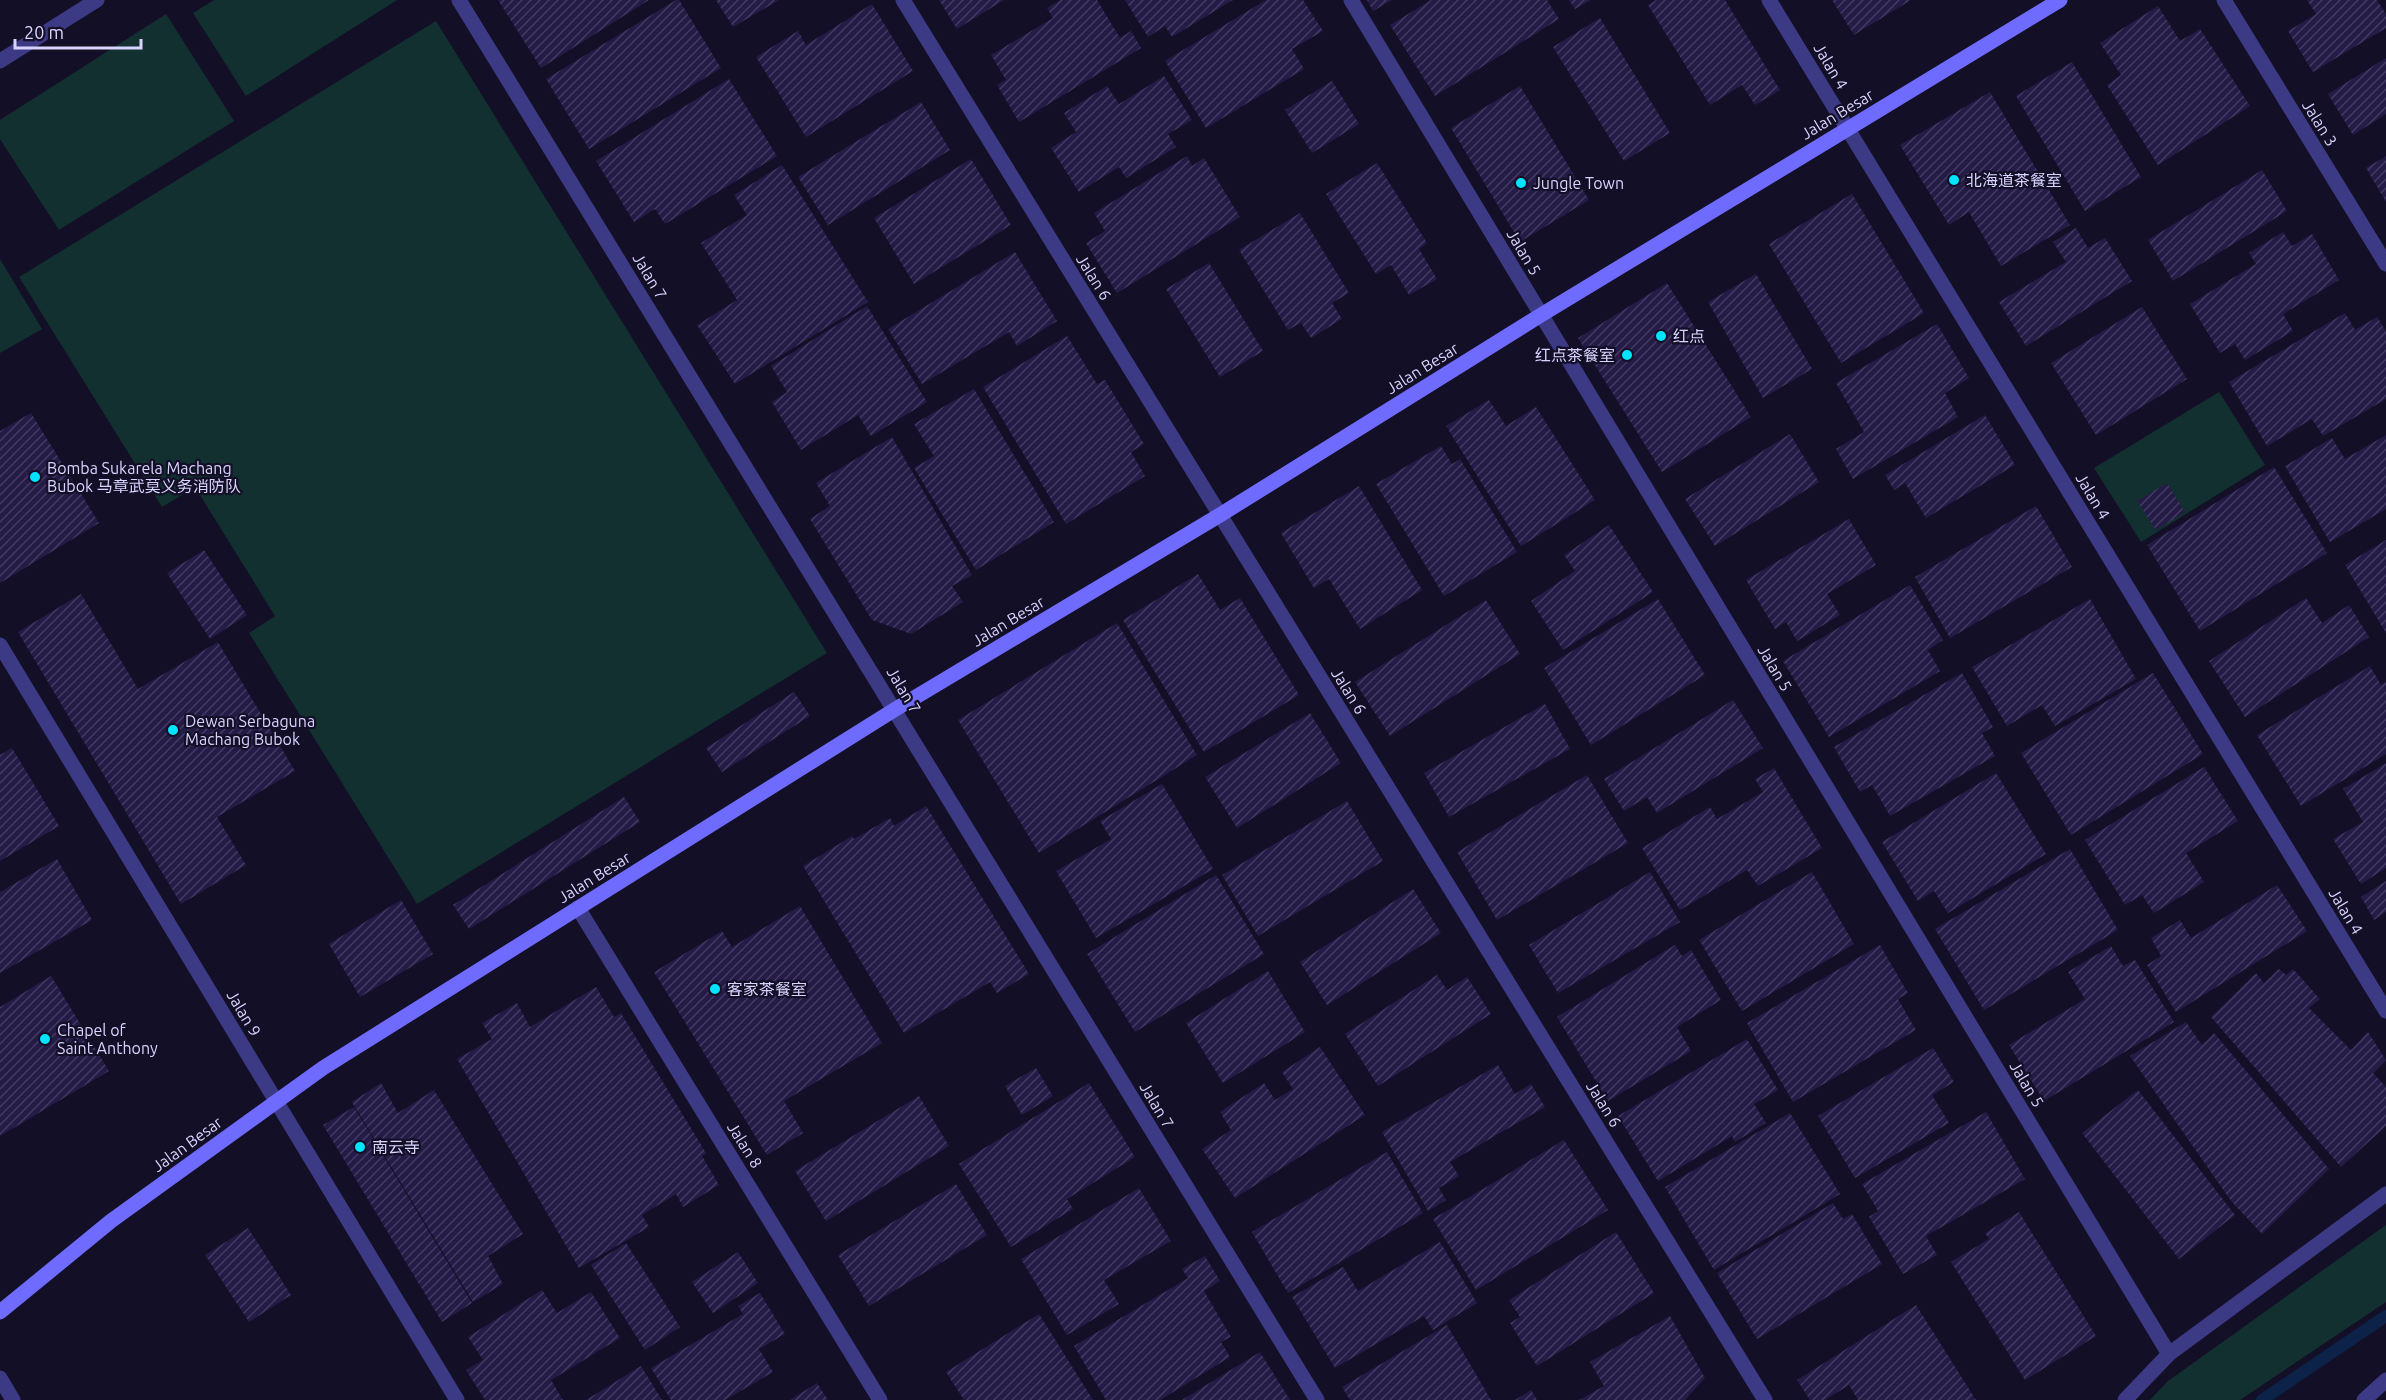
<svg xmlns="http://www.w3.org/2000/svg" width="2386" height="1400" viewBox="0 0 2386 1400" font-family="Ubuntu,'Noto Sans SC',sans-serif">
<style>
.green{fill:#12302f}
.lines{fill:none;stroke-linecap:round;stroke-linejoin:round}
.stream{stroke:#0c2248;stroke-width:12}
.building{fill:url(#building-hatch)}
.minor{stroke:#3d3a85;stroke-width:15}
.secondary{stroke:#6f6bff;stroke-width:15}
.poi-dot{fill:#00e5ff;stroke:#130f26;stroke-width:2}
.labels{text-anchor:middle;stroke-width:4.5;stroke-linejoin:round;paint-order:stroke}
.street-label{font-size:16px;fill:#d9d4ff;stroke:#130f26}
.poi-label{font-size:16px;fill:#d9d4ff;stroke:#130f26;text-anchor:start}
</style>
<defs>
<pattern id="building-hatch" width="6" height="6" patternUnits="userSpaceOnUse" patternTransform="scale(1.5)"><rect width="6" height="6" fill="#241b47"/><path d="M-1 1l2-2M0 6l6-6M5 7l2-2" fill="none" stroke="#433b63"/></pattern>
</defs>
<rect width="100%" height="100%" fill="#130f26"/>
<g class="green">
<path d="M214,0H397L246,96L193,13Z"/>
<path d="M166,14L234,121L59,230L0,139V120Z"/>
<path d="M436,21L827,653L417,904L249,633L275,616L195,487L162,507L19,277Z"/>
<path d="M0,259L42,329L0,353Z"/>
<path d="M2219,392L2265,465L2141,542L2094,468Z"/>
<path d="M2386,1225V1302L2240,1400H2150L2168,1381Z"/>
</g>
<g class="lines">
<path class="stream" d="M2262,1400L2386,1316"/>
</g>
<g class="building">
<path d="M498,0H649L541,68Z"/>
<path d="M676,0H679L721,68L589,149L546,79Z"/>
<path d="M716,0H779L733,27Z"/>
<path d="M939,0H1004L957,29Z"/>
<path d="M1060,0H1097L1120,38L1131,31L1141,48L1019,122L997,85L1006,80L991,55L1053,18L1047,8Z"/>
<path d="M1125,0H1233L1172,37L1165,26L1148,37Z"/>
<path d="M1266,0H1303L1323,31L1292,49L1304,69L1206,128L1165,61Z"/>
<path d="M1367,0H1392L1373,11Z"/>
<path d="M1431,0H1547L1559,19L1435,96L1390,25Z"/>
<path d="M1569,0H1591L1575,9Z"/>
<path d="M1656,0H1725L1780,90L1755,105L1742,85L1710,105L1648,5Z"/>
<path d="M1832,0H1911L1854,35Z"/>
<path d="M2307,0H2377L2386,14V28L2313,72L2288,31L2316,14Z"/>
<path d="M872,4L913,71L806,137L756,57L798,31L806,45Z"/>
<path d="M2158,6L2180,41L2200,29L2250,106L2158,165L2107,85L2121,75L2100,43Z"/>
<path d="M1600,18L1670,133L1624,161L1553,47Z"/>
<path d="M2386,58V114L2353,135L2328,94Z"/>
<path d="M2072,62L2141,177L2085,211L2016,96Z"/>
<path d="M1164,76L1192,120L1168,134L1176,147L1126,178L1119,167L1079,192L1051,148L1076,132L1064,113L1107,86L1119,104Z"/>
<path d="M729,79L777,156L665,224L655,209L634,222L596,161Z"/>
<path d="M1332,81L1359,124L1312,153L1285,110Z"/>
<path d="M1520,86L1589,200L1520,242L1451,128Z"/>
<path d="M1990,92L2070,225L2001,266L1969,212L1949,225L1900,145Z"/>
<path d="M921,102L950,150L828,225L798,177Z"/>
<path d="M1187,156L1192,166L1204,158L1240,217L1117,293L1086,243L1105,231L1094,213Z"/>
<path d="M2386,156V202L2366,168Z"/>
<path d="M971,159L1011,225L914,284L874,218Z"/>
<path d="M1377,163L1427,243L1419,249L1437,279L1409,295L1391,265L1376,274L1326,194Z"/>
<path d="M782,165L868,302L735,384L697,325L737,300L701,243L747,215L734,195Z"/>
<path d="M2262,170L2287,211L2173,281L2148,240Z"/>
<path d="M1852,194L1924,313L1841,363L1769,244Z"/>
<path d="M1300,213L1349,293L1332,303L1342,319L1311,338L1301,323L1288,330L1239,250Z"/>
<path d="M2076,228L2088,248L2105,238L2132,281L2026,346L1999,302L2066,262L2053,242Z"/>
<path d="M2283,232L2292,246L2312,234L2339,280L2283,314L2293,331L2245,360L2235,344L2220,353L2190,304L2256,264L2249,253Z"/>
<path d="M1015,252L1057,321L1017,346L1009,332L922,384L888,329Z"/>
<path d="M1209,263L1263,351L1220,377L1166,289Z"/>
<path d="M1756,274L1812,369L1763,398L1708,302Z"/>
<path d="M1667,283L1751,417L1662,472L1578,338Z"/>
<path d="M867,306L927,402L871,436L858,415L801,450L772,402L787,392L771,366Z"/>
<path d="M2142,307L2187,379L2096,435L2051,363Z"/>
<path d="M2345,313L2355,330L2377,317L2386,331V399L2323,436L2312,419L2267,446L2229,382Z"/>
<path d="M1937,324L1969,378L1945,393L1958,417L1853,479L1836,449L1864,432L1836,383Z"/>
<path d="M1067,336L1097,384L1105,380L1144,444L1131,452L1145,476L1066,524L983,387Z"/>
<path d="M974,389L1054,522L976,570L914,468L934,456L914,424Z"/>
<path d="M1489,400L1506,426L1536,407L1595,500L1521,546L1446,426Z"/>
<path d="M31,413L99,523L0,583V431Z"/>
<path d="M1985,415L2015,465L1926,518L1905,483L1894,490L1885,475Z"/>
<path d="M1790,434L1819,482L1715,546L1685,499Z"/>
<path d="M2386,435V509L2330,542L2285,466L2332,438L2345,459Z"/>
<path d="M892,437L972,575L952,586L963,602L911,634L872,620L810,519L830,506L816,483Z"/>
<path d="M1441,446L1452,464L1460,459L1517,552L1444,596L1376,484Z"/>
<path d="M2274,467L2327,553L2200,631L2147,545Z"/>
<path d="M2167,483L2185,512L2156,530L2137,501Z"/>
<path d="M1359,486L1422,590L1360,629L1329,579L1314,588L1281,533Z"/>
<path d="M2036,506L2072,567L1950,638L1915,577Z"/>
<path d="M1849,519L1876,565L1827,594L1840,615L1797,641L1786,622L1775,629L1746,580Z"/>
<path d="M1609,525L1653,592L1563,650L1531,601L1575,571L1564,555Z"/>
<path d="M2386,540V633L2345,565Z"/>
<path d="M204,550L247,615L210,639L167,573Z"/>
<path d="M1198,574L1220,610L1240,598L1299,695L1204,752L1123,620Z"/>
<path d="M1910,585L1943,640L1928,650L1940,671L1829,737L1783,661Z"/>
<path d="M81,594L138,689L218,642L295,771L217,817L246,865L181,904L18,632Z"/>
<path d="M2306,598L2322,623L2349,605L2369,637L2245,717L2209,661Z"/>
<path d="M1658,599L1705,675L1591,745L1544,668Z"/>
<path d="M2090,599L2136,679L2055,726L2042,705L2007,726L1972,667Z"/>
<path d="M1486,600L1520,654L1390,736L1355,682Z"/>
<path d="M1117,623L1197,755L1039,853L958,720Z"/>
<path d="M2370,666L2381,685L2386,682V754L2301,806L2257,735Z"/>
<path d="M1962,673L1993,727L1982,733L1995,756L1890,816L1872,785L1860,792L1834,747Z"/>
<path d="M2153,673L2203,754L2071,835L2021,753Z"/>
<path d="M794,692L810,716L722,772L706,748Z"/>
<path d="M1733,700L1763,748L1657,813L1647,797L1624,811L1604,779Z"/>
<path d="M1545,704L1570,749L1449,817L1424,773Z"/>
<path d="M1310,713L1341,763L1237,828L1205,777Z"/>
<path d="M12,748L59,826L0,861V755Z"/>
<path d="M2386,763V868L2361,884L2333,839L2363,822L2343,789Z"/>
<path d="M2204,767L2238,821L2186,853L2204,882L2154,913L2142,895L2125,905L2085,840Z"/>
<path d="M1774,768L1822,848L1758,886L1747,870L1680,910L1642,848L1710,807L1717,819L1763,792L1755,779Z"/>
<path d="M1996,773L2046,854L1948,913L1934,891L1918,901L1882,842Z"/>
<path d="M1587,775L1628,843L1497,920L1457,852Z"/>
<path d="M1162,784L1213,869L1096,938L1056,871L1111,839L1100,821Z"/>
<path d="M624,797L640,822L469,929L453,905Z"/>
<path d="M1347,801L1383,861L1258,936L1222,875Z"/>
<path d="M926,806L1029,974L997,993L990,982L904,1033L803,866L852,836L854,839L890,818L894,826Z"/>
<path d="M2070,849L2118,930L1984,1010L1935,929Z"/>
<path d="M57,859L92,920L0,973V892Z"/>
<path d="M1650,872L1680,922L1558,993L1529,945Z"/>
<path d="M1812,872L1854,944L1742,1011L1699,940Z"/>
<path d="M1216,875L1264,954L1135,1032L1087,954Z"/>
<path d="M2386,881V912L2374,920L2361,897Z"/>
<path d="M2277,885L2307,931L2176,1012L2147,965L2161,956L2151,938L2180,920L2191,938Z"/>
<path d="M1413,889L1441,933L1327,1005L1300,962Z"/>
<path d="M401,900L433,954L360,997L329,944Z"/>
<path d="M800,906L882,1043L784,1101L803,1133L767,1155L654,972L722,931L732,947Z"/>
<path d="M1675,945L1682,956L1691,950L1721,1000L1677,1027L1691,1051L1608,1101L1557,1017Z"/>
<path d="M1880,945L1908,993L1898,999L1916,1030L1793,1102L1747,1023Z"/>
<path d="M2111,946L2123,966L2135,960L2174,1022L2044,1101L2009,1045L2085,999L2068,972Z"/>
<path d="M2279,969L2286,975L2293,969L2320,999L2309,1008L2351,1050L2368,1032L2386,1060L2373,1073L2386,1087V1126L2341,1167L2211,1017L2256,973L2264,983Z"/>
<path d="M1268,971L1305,1032L1223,1083L1186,1023Z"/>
<path d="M1437,975L1447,990L1467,977L1491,1014L1378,1086L1345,1034Z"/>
<path d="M51,976L109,1071L0,1136V1007Z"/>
<path d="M596,987L614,1017L621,1013L706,1153L702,1156L719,1185L683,1207L676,1194L642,1215L649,1227L579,1268L457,1059L492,1039L482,1023L517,1003L530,1027Z"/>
<path d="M2186,1022L2202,1045L2214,1033L2329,1169L2262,1234L2231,1201L2130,1056Z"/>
<path d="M1747,1039L1778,1090L1754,1104L1766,1123L1735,1142L1732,1136L1658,1181L1618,1116Z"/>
<path d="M1320,1047L1365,1115L1235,1198L1202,1149L1231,1130L1220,1112L1264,1083L1275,1100L1293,1089L1282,1072Z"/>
<path d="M1933,1048L1954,1082L1932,1095L1949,1123L1855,1178L1818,1116Z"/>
<path d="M1498,1065L1515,1094L1531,1084L1545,1107L1450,1162L1459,1176L1439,1188L1446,1200L1428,1211L1382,1132Z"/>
<path d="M1036,1068L1053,1096L1022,1115L1005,1086Z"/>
<path d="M381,1083L398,1113L434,1090L523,1234L488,1256L503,1284L473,1302L352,1102Z"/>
<path d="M1089,1083L1135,1157L1067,1199L1073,1209L1011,1247L959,1164Z"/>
<path d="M2138,1090L2235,1215L2179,1259L2082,1133Z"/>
<path d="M919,1096L949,1146L826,1221L795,1171Z"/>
<path d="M354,1107L472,1303L442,1322L323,1125Z"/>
<path d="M1986,1112L2025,1179L1926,1236L1937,1255L1903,1274L1869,1217L1878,1211L1862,1184Z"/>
<path d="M1790,1113L1840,1194L1714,1270L1665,1187Z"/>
<path d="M1564,1140L1608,1210L1476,1290L1433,1219Z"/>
<path d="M1387,1152L1423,1213L1288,1293L1252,1232Z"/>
<path d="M956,1184L987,1235L869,1306L838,1255Z"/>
<path d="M1139,1188L1171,1241L1104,1280L1119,1304L1067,1335L1021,1259Z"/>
<path d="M1833,1203L1843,1219L1852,1214L1882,1264L1757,1339L1717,1273Z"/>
<path d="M2019,1212L2096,1336L2025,1380L1951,1262L1989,1239L1985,1233Z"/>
<path d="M248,1228L291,1295L249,1322L205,1255Z"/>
<path d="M1616,1232L1654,1293L1537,1366L1510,1323L1520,1317L1509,1300Z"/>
<path d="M1440,1242L1477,1303L1433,1330L1424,1316L1335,1368L1292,1297L1343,1267L1358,1291Z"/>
<path d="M626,1243L680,1327L645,1350L591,1265Z"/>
<path d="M738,1252L758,1283L713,1313L692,1282Z"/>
<path d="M1205,1256L1220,1281L1204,1291L1231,1337L1221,1342L1230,1357L1160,1400H1106L1074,1346L1188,1278L1182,1269Z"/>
<path d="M542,1290L557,1313L591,1292L620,1338L551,1380L563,1400H485L466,1370L483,1360L468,1337Z"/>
<path d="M760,1293L785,1334L759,1349L773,1372L725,1400H671L651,1368L743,1314L738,1306Z"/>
<path d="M1916,1305L1976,1400H1858L1849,1385L1825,1400H1810L1797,1380Z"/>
<path d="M1039,1314L1093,1400H964L946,1372Z"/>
<path d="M1670,1316L1705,1378L1685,1400H1579L1604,1386L1590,1362Z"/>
<path d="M1447,1325L1491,1400H1350L1342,1387Z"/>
<path d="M1260,1352L1290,1400H1182Z"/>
<path d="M641,1366L662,1400H586Z"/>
<path d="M817,1383L828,1400H790Z"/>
<path d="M1531,1390L1537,1400H1515Z"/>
</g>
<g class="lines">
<g class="minor">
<path d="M459,0L1317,1400"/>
<path d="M903,0L1765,1400"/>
<path d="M1351,0L2169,1354"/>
<path d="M1769,0L2386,1011"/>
<path d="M2224,0L2386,264"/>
<path d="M0,61L97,0"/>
<path d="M0,645L457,1400"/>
<path d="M578,908L880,1400"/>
<path d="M0,1378L13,1400"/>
<path d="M2125,1400L2169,1354L2386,1194"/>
<path d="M2364,1400L2386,1380"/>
</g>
<path class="secondary" d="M0,1312L111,1221L323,1068L894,710L1220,515L1541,315L2060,0"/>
</g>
<g class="poi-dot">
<circle cx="1954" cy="180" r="6"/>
<circle cx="1521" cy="183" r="6"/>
<circle cx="1661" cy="336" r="6"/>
<circle cx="1627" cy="355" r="6"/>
<circle cx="35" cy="477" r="6"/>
<circle cx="173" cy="730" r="6"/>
<circle cx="715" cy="989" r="6"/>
<circle cx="45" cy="1039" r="6"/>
<circle cx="360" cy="1147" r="6"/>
</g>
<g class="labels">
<g class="street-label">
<text transform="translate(1831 66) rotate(59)" y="6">Jalan 4</text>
<text transform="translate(1837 114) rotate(-31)" y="6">Jalan Besar</text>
<text transform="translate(2320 123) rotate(58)" y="6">Jalan 3</text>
<text transform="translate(1524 252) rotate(59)" y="6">Jalan 5</text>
<text transform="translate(650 276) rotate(59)" y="6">Jalan 7</text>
<text transform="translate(1094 277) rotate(58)" y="6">Jalan 6</text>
<text transform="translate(1422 368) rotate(-32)" y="6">Jalan Besar</text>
<text transform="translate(2093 496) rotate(59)" y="6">Jalan 4</text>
<text transform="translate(1008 621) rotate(-31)" y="6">Jalan Besar</text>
<text transform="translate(1775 668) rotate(59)" y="6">Jalan 5</text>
<text transform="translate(904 690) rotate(59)" y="6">Jalan 7</text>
<text transform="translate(1349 691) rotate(58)" y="6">Jalan 6</text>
<text transform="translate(594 877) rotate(-32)" y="6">Jalan Besar</text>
<text transform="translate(2346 911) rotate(59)" y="6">Jalan 4</text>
<text transform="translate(244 1013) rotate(59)" y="6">Jalan 9</text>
<text transform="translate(2027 1084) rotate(59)" y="6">Jalan 5</text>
<text transform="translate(1604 1104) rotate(58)" y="6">Jalan 6</text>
<text transform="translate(1157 1105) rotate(59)" y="6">Jalan 7</text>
<text transform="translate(187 1144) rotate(-36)" y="6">Jalan Besar</text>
<text transform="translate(745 1145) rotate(58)" y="6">Jalan 8</text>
</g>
<g class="poi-label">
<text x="1966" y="186">北海道茶餐室</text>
<text x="1533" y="189">Jungle Town</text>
<text x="1673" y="342">红点</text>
<text x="1615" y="361" text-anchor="end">红点茶餐室</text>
<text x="47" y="474">Bomba Sukarela Machang<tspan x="47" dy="18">Bubok 马章武莫义务消防队</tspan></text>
<text x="185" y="727">Dewan Serbaguna<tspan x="185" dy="18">Machang Bubok</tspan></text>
<text x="727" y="995">客家茶餐室</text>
<text x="57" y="1036">Chapel of<tspan x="57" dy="18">Saint Anthony</tspan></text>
<text x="372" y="1153">南云寺</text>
</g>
</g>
<path d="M15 39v9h126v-9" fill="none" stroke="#d9d4ff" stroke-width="3"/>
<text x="24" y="39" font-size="18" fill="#d9d4ff" stroke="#130f26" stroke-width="4.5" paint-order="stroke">20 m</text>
</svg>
